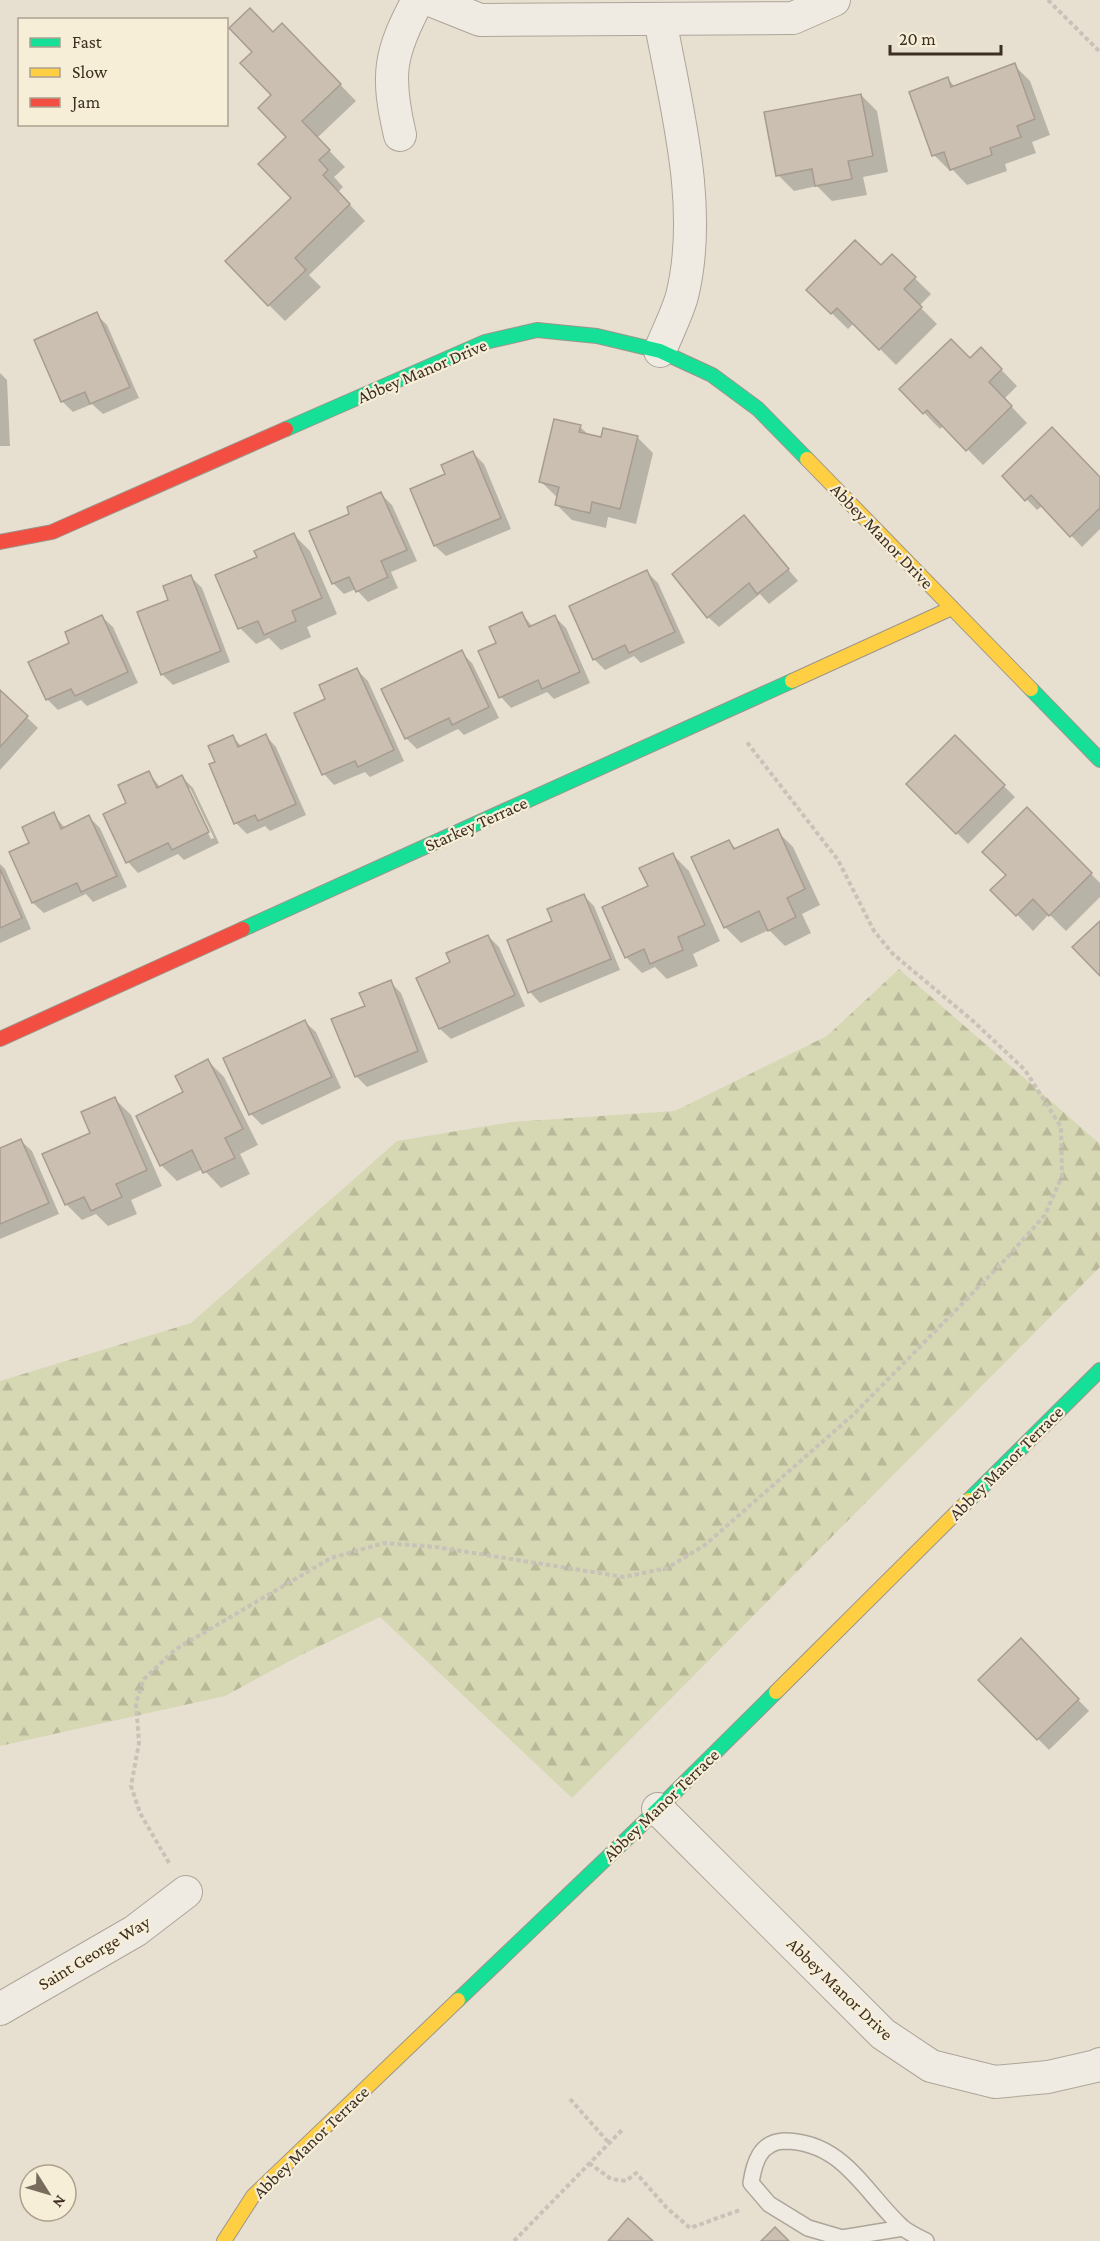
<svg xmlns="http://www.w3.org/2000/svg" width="1100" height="2241" viewBox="0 0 1100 2241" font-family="'Crimson Pro',serif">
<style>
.forest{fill:url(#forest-firs)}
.shadow{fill:#0003;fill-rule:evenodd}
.building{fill:#cbbfb2;stroke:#a89c90;stroke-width:1.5}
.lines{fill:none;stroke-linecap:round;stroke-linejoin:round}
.lane-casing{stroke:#ada599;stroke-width:18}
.street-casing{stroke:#ada599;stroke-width:34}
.fast-casing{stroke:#9c958a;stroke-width:16}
.slow-casing{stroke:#9c958a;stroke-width:16}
.jam-casing{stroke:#9c958a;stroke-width:16}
.path{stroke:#c8c2b9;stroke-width:4;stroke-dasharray:4.5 3;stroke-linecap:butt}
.lane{stroke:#efebe3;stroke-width:15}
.street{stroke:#efebe3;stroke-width:32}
.fast{stroke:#16e098;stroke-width:14}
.slow{stroke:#ffcf43;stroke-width:14}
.jam{stroke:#f24e42;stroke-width:14}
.labels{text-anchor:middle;stroke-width:4.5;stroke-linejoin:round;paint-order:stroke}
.street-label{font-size:18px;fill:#3d2e20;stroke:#f7eed8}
</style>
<defs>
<pattern id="forest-firs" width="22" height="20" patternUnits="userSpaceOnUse" patternTransform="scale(1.5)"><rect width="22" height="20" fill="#d6d7b3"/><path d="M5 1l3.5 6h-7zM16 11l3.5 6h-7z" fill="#b9b99a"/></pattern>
</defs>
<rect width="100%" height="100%" fill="#e7e0d1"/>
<path class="forest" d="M899,969L1100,1144V1267L572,1798L380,1617L299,1656L225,1696L0,1746V1381L191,1323L397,1141L511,1122L675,1111L827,1036Z"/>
<g class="shadow">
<path d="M274,33L298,41L356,101L317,138L345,167L334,177L343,187L338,192L365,221L309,275L321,287L285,321L269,305L293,198L288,137L273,95Z"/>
<path d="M1014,65L1030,81L1050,135L1032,142L1036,153L1005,164L1007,171L967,185L953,170L950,171L934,155L948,79L955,87Z"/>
<path d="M861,95L877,111L888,172L863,177L867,195L832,201L817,186L794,191L778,175Z"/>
<path d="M892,256L931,294L919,306L937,324L896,365L854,323L848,329L808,290L881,267Z"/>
<path d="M96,314L107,325L139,398L103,414L92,404L73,412L62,401Z"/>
<path d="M981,349L1017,386L1004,399L1027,423L983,465L944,425L940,429L901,389L970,360Z"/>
<path d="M0,373L7,380L10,446H0Z"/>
<path d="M580,427L590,436L602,439L637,437L653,453L636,524L608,517L606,528L572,520L556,504L558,498L540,481Z"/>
<path d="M473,453L484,464L511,529L446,556L435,546L412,490L447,474Z"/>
<path d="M1004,476L1100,479V529L1082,547L1043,505L1037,510Z"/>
<path d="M381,494L392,505L417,561L391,572L398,588L368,602L356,589L344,594L333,583L351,514Z"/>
<path d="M744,517L798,581L769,604L760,594L719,627L708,617Z"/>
<path d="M294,535L310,551L337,614L307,627L311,637L281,650L269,638L256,644L240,628L259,558Z"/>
<path d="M647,572L658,583L685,643L641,663L634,656L605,670L594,659Z"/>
<path d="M191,577L202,588L230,662L173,685L162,674L170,601Z"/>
<path d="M522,614L533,627L555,617L566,628L590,683L554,699L547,692L511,708L501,697L497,644Z"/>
<path d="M102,617L113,627L138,683L87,706L81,700L58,710L47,699L71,644Z"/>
<path d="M461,652L472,663L499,718L464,735L458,729L417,749L406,738Z"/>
<path d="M357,670L368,681L404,761L370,777L365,772L334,785L324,774L327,699Z"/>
<path d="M0,692L38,728L0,770Z"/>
<path d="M266,736L276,747L306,815L270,831L265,826L247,834L236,823L216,762L233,737L242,747Z"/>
<path d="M955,738L1015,797L968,844L908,784Z"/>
<path d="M148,772L161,788L182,777L193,788L219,843L184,860L178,854L138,873L128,862V804ZM187,788H190L214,838L211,839Z"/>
<path d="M1027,809L1100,883V897L1066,931L1049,914L1033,931L993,890L1008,875Z"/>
<path d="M53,814L65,828L89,817L100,828L127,887L93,902L86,894L44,913L33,903L31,844Z"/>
<path d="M777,831L793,847L820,905L802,914L811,933L785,946L769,930L741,943L725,927L729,841L737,850Z"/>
<path d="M673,855L689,871L720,941L693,954L698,966L667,979L655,967L642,973L626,957L650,887Z"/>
<path d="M0,864L5,869L31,929L0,943Z"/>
<path d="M583,895L594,906L620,970L540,1003L530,992L554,922Z"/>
<path d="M488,936L499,947L525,1006L451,1039L440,1029L452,963Z"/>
<path d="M390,982L401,993L428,1062L367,1087L356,1076L366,1007Z"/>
<path d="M305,1022L316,1032L341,1088L262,1125L251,1114Z"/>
<path d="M208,1061L224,1077L258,1145L240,1154L250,1174L221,1188L203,1169L177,1181L161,1165L138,1117L185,1093Z"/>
<path d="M115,1099L131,1115L162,1186L131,1200L137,1214L108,1226L96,1214L82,1220L66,1204L92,1134Z"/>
<path d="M21,1141L32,1151L59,1214L0,1239V1150Z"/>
<path d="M1021,1640L1089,1711L1049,1750L980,1680Z"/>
</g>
<g class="building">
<path d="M250,8L273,32L282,23L341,84L302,121L330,150L319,160L328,170L323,175L350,204L295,258L306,270L268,306L225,261L291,198L258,164L286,137L258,108L271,95L240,63L252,52L229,28Z"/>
<path d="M1015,63L1035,119L1017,126L1021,137L990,148L992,155L950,170L944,152L932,156L909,92L948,77L951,87Z"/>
<path d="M861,94L873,156L848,161L852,179L815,186L812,169L776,176L764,112Z"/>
<path d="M855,240L881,265L892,254L916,277L904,289L922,307L879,350L837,308L831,314L806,290Z"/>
<path d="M97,312L130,387L90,404L85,392L61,402L34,340Z"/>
<path d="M951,339L970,358L981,347L1002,369L989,382L1012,406L966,451L927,410L923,414L899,389Z"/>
<path d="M554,419L581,425L579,432L601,437L603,428L638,436L620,509L592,502L590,513L555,505L559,487L539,482Z"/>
<path d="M1052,427L1100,477V508L1070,537L1031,495L1025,501L1002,476Z"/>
<path d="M473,451L501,518L434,546L410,489L445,474L441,465Z"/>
<path d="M381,492L407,550L381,561L388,577L356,592L349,577L332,584L309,531L349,514L347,507Z"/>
<path d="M744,515L789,569L757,594L749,583L707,618L672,574Z"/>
<path d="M294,533L322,598L292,611L296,621L264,635L258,621L238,629L215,575L257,557L254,551Z"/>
<path d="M647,570L675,632L629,653L625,645L593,660L569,606Z"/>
<path d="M191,575L221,651L161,675L137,612L168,600L163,586Z"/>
<path d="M522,612L529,627L555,615L580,672L542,689L538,680L499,698L478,651L496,643L489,627Z"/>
<path d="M102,615L128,672L75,696L71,689L46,700L28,662L69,643L65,632Z"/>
<path d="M462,650L489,707L452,725L449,718L405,739L381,689Z"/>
<path d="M357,668L394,750L358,767L355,761L322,775L294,713L325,699L319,685Z"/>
<path d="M0,690L28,716L0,747Z"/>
<path d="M266,734L296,804L258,821L255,815L234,824L209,764L215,762L208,746L233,735L238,747Z"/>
<path d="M955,735L1005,785L956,834L906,784Z"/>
<path d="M149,771L157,788L182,775L209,832L172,850L168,843L126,863L103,814L126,803L118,785Z"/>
<path d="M1027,807L1092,873L1049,916L1033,899L1016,916L990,890L1006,875L982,852Z"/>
<path d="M54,812L61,829L89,815L117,876L81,892L77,883L32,903L9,852L29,843L22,827Z"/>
<path d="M778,829L805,889L787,898L796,917L768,931L759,911L724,928L691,857L729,840L734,849Z"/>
<path d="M673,853L705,925L678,937L683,950L650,964L644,949L625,958L602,907L648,886L639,868Z"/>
<path d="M0,869L22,918L0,928Z"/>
<path d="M584,894L611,959L528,993L507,940L552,921L547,909Z"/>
<path d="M1100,921V976L1072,947Z"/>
<path d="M488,935L515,995L439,1029L416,978L450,962L446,953Z"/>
<path d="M391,980L418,1051L355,1077L331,1019L365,1006L359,993Z"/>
<path d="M305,1020L332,1077L249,1115L223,1058Z"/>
<path d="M208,1059L243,1129L225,1138L235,1158L203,1173L192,1150L160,1166L136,1116L183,1092L175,1076Z"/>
<path d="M115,1097L147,1170L116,1184L122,1197L91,1211L84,1197L65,1205L42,1154L90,1133L81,1112Z"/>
<path d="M21,1139L49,1203L0,1224V1148Z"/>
<path d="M1021,1638L1079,1699L1037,1740L978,1680Z"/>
<path d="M628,2218L653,2241H608Z"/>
<path d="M775,2227L789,2241H761Z"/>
</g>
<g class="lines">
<defs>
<path id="lane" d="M903,2228L842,2238L808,2228L769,2204L751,2183C754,2163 760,2142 784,2141C843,2141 865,2193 902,2227C909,2233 918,2237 926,2241"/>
<g id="street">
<path d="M430,0L480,20L793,18L834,0"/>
<path d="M400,135C386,75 389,54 418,0"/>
<path d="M660,351C667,333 677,314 682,296C704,207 676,107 660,19"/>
<path d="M658,1809L883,2034L931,2066L995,2082L1048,2077L1096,2066L1100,2064"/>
<path d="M0,2009L135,1931L186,1892"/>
</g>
<g id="fast">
<path d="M286,429L485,342L537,330L597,336L660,351L712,375L758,409L807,459"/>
<path d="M1031,689L1100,760"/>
<path d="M243,929L792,681"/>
<path d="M969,1500L1100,1370"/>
<path d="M458,2000L658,1809L776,1692"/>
</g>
<g id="slow">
<path d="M807,459L1031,689"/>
<path d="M792,681L952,608"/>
<path d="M776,1692L969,1500"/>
<path d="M224,2241L253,2196L458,2000"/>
</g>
<g id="jam">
<path d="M0,542L52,532L286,429"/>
<path d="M0,1039L243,929"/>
</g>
</defs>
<use href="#lane" class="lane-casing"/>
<use href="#street" class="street-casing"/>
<use href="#fast" class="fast-casing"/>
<use href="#slow" class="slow-casing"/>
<use href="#jam" class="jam-casing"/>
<g class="path">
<path d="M1048,0L1100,52"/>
<path d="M169,1863L140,1813L131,1786L139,1743L136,1703L144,1679L176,1649L331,1558L384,1543L436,1547L624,1577L667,1568L705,1545L854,1414L1003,1262L1045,1215L1062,1176L1061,1127L1025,1070L973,1021L893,954L874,931L838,860L746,741"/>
<path d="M570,2099L609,2143"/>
<path d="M589,2163L611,2179L626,2181L636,2173L667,2208L690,2228L740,2210"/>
<path d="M514,2241L622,2130"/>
</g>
<use href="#lane" class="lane"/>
<use href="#street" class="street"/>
<use href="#fast" class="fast"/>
<use href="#slow" class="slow"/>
<use href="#jam" class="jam"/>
</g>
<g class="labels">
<g class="street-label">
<text transform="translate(422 371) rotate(-23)" y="6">Abbey Manor Drive</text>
<text transform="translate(882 536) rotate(46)" y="6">Abbey Manor Drive</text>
<text transform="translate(476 824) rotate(-24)" y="6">Starkey Terrace</text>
<text transform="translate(1006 1463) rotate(-45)" y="6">Abbey Manor Terrace</text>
<text transform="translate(661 1805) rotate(-44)" y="6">Abbey Manor Terrace</text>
<text transform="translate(94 1953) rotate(-31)" y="6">Saint George Way</text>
<text transform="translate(840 1989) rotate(44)" y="6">Abbey Manor Drive</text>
<text transform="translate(311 2142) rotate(-44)" y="6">Abbey Manor Terrace</text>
</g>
</g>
<rect x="18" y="18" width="210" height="108" fill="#f7eed8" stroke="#ada18e" stroke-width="1.5"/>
<rect x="30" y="38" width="30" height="9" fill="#16e098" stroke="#ada18e" stroke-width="1.5"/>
<text x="72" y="48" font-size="18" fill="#3d2e20">Fast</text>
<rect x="30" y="68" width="30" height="9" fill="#ffcf43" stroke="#ada18e" stroke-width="1.5"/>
<text x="72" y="78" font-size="18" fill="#3d2e20">Slow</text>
<rect x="30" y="98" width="30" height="9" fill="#f24e42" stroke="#ada18e" stroke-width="1.5"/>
<text x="72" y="108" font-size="18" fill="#3d2e20">Jam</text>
<g transform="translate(48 2193) rotate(127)"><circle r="28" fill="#f7eed8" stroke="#ada18e" stroke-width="1.5"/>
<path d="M0-4.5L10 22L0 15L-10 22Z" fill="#786c5e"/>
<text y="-9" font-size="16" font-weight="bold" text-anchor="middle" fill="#3d2e20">N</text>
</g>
<path d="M890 45v9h111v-9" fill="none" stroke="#3d2e20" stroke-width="3"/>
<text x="899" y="45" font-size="18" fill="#3d2e20" stroke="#f7eed8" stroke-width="4.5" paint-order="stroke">20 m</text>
</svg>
